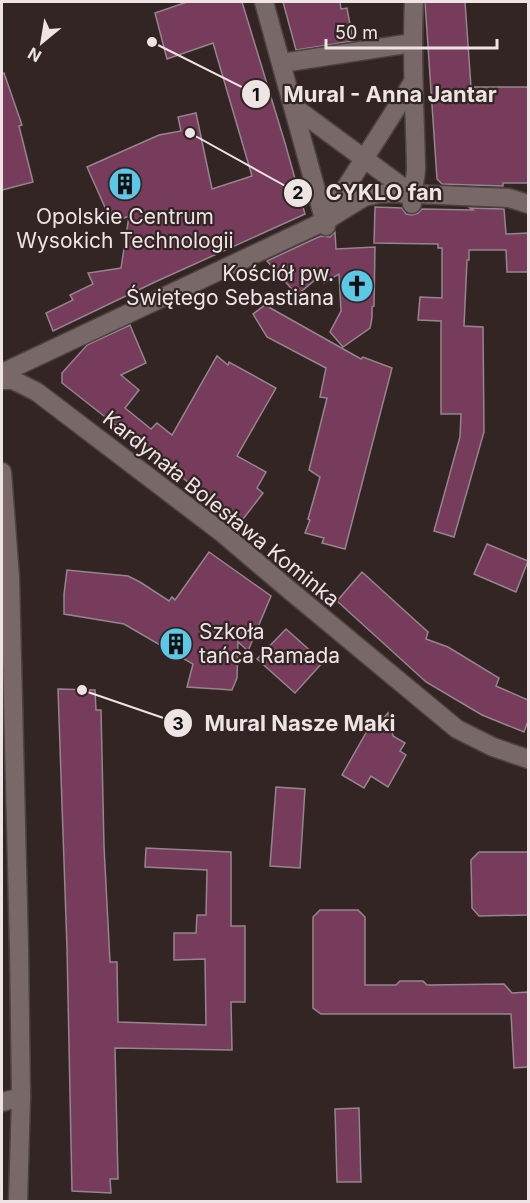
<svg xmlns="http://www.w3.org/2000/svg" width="530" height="1203" viewBox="0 0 530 1203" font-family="Inter,sans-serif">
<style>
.building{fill:#773b5b;stroke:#95858c;stroke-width:1.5}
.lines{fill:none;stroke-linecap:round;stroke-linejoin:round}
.minor-casing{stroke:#4d4141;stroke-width:21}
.minor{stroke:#786867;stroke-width:18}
.labels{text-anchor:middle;stroke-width:4.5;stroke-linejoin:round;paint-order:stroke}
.poi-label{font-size:21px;fill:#eee4e4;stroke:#322524}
.street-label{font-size:21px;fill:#eee4e4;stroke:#322524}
.leader{fill:none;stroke:#eee4e4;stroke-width:2}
.callout-dot{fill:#eee4e4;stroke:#322524;stroke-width:2}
.mark-label{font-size:18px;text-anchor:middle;font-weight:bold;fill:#111}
.callout-label{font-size:22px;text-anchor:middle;font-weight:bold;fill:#eee4e4;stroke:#322524;stroke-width:4.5;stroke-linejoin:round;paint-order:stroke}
</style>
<rect width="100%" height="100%" fill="#322524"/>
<g class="building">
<path d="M187,2H242L285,143L305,214L155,282L53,331L46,313L73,300L70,295L93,284L88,273L121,268L129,216L112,223L87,167L159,135L181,131L178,117L196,113L212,189L252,176L213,43L167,59L155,13Z"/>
<path d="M283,2H340L341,9L347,8L353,41L296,50Z"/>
<path d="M425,2H465L471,87H528V183H503V186L442,184L437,179Z"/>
<path d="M4,73L22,125L19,126L33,182L2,190V74Z"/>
<path d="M375,207L402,208L406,214L412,215L418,213L422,209L473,210L470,208L504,209L506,234L528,233V272H507L506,250H469V260H467L464,326L483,327L484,432L454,537L434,531L460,437L461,414H441V321L418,320L420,297L442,298V248H438V244L374,243Z"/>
<path d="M335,232L336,249L375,247L374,306L372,307V318L370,328L343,347L330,332L341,311L339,274L324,283L321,275L297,295L267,261L312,240L321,236L330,237Z"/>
<path d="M265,305L361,359L363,357L392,368L345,549L322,543L324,538L305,533L310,520L308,519L320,477L309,470L327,398L320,397L326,368L267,337L253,314Z"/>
<path d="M130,325L146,363L121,375L139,390L125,408L151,429L157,423L172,435L217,356L228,365L229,362L276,388L237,456L266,472L257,488L263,493L240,523L62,383V373L87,345Z"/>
<path d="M487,544L528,561L516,592L474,574Z"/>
<path d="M209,552L271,596L248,651L238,642L237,678L232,690L187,687L193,664L124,624L64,614V594L67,570L128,576L140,582L169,601L172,597L175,600Z"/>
<path d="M362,572L428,632L426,639L448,647L499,678L496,686L528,700V721L524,732L482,715L426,682L337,601Z"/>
<path d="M286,629L323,662L295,693L257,659Z"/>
<path d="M58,689L95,690L96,710H101L104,846L110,962H117L118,1022L206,1025L205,959L174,960V933H196L197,915H206L207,870L145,867L146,848L231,852V926H245V1002H231L232,1050L115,1048L118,1179H110L111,1193L72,1191L67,948Z"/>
<path d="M388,713L393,736L405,743L400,751L406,755L388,787L371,776L364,788L342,775L371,724L376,727Z"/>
<path d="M276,787L305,789L300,868L270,866Z"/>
<path d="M479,852H528V915L479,916L472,908L471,860Z"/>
<path d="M320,910H358L365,917V985H396L400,981H423L427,985L504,984L512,993L528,992V1067L514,1068L511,1014H321L313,1008V917Z"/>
<path d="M359,1108L361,1182H337L335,1109Z"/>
</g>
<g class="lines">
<defs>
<g id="minor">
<path d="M264,2L326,226"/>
<path d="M282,63L412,43"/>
<path d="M294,107L412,194"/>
<path d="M412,204C411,191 416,180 416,168C415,112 411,57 414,2"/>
<path d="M329,214L413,82"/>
<path d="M2,373L325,221L364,197L378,194L392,193L509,198L528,204"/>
<path d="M2,380H13L37,392L221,532L293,593L457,729L493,747L528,759"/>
<path d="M2,472L10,577L19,948L21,1097L18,1202"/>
<path d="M2,1102L21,1097"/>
</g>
</defs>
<use href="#minor" class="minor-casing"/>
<use href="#minor" class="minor"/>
</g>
<defs>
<symbol id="building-disc" viewBox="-11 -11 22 22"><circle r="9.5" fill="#5ac8e6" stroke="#322524"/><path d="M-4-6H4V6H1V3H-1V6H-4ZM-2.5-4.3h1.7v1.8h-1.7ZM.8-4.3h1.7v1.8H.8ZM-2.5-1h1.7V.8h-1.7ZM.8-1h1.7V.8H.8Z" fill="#111"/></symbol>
<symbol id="church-disc" viewBox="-11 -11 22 22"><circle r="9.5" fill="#5ac8e6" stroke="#322524"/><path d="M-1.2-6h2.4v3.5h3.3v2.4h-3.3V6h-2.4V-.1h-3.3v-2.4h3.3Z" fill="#111"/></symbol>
</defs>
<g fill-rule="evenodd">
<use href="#building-disc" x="106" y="165" width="38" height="38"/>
<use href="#church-disc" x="338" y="267" width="38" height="38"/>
<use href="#building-disc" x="157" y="625" width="38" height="38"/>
</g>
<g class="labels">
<g class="poi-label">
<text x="125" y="224">Opolskie Centrum<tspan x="125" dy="24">Wysokich Technologii</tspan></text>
<text x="334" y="281" text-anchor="end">Kościół pw.<tspan x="334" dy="24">Świętego Sebastiana</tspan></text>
<text x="199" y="639" text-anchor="start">Szkoła<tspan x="199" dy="24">tańca Ramada</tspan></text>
</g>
<g class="street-label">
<text transform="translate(221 509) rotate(39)" y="7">Kardynała Bolesława Kominka</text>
</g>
</g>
<path class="leader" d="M152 42L256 94M190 133L298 193M82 690L178 723"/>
<g class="callout-dot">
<circle cx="152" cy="42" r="6"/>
<circle cx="190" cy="133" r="6"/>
<circle cx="82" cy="690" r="6"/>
<circle cx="256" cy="94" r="15"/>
<circle cx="298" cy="193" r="15"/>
<circle cx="178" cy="723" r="15"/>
</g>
<g class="mark-label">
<text x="256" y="101">1</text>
<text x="298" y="199">2</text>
<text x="178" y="730">3</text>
</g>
<g class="callout-label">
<text x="390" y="102">Mural - Anna Jantar</text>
<text x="384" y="200">CYKLO fan</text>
<text x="300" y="731">Mural Nasze Maki</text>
</g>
<rect width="530" height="1203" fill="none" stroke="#eee4e4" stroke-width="6"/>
<g transform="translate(42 42) rotate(210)" stroke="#322524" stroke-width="4.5" paint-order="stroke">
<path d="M0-4.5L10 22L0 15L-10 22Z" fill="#eee4e4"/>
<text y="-9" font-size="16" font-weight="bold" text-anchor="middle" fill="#eee4e4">N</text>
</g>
<path d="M326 39v9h171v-9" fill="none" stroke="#eee4e4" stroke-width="3"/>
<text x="335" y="39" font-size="18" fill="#eee4e4" stroke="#322524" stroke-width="4.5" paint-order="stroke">50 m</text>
</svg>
